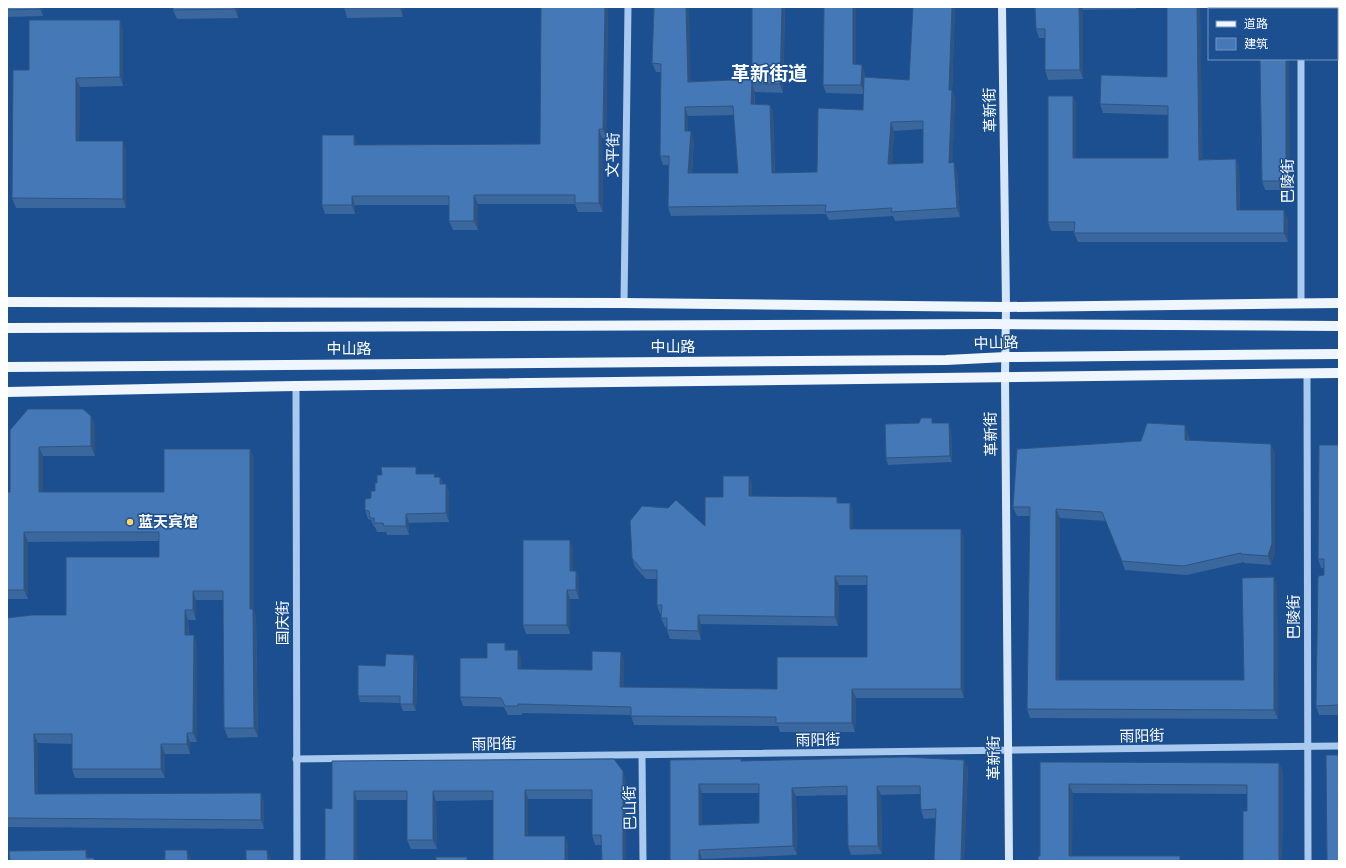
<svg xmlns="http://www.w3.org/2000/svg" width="1346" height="868" viewBox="0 0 1346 868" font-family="'Alegreya Sans','Noto Sans SC',sans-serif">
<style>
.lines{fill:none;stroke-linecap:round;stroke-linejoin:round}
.tertiary{stroke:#a9c9ee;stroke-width:7}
.secondary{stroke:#d6e6fa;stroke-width:8}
.primary{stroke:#f0f6ff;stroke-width:10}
.wall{fill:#3a679d;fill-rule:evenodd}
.shaded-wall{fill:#305480}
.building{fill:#4478b7;stroke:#305480;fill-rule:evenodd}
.poi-dot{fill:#ffd166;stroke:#1b4f8f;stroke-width:1.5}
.labels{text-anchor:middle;stroke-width:3;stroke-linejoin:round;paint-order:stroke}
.street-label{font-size:15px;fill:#fff;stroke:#1b4f8f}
.poi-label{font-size:15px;font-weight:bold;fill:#fff;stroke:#1b4f8f;text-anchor:start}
.district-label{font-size:19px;font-weight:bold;fill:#fff;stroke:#1b4f8f}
</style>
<rect width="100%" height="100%" fill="#1b4f8f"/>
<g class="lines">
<g class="tertiary">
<path d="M1301,9V7"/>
<path d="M624,303L628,7"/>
<path d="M1301,303V59"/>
<path d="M1307,373L1308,861"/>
<path d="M296,386L297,861"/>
<path d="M642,755L643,861"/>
<path d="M296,759L1339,746"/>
</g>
<path class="secondary" d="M1002,7L1006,307L1005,377L1009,861"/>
<g class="primary">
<path d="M7,302L624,303L1006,307L1339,303"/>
<path d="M7,328L990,324L1339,326"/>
<path d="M7,367L946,360L1006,357L1339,354"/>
<path d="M7,392L296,386L1339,373"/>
</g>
</g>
<g class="wall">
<path d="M7,7H43V16L7,17Z"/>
<path d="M173,7H238V18L177,19L173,10Z"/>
<path d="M344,7H403V17L347,18Z"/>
<path d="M541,7H608L606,138H602L603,212H578L575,204H478V230H453L449,221V205H355V214H325L322,205L357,144V145L540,144Z"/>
<path d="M654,7L691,82L752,79V7H785L783,93L755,92V104L770,105L773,113L775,173L817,172L863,110V94L826,93L823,85L856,7V65L865,74V77L909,80L913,7H955L952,91L955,99L952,163L957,171L960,217L895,221L893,216L829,220L826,214L671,216L668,207L669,165H663L660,156L661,72H656L652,63ZM734,115L738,173H692L694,139L688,131V116ZM923,129V163L892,164L894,131Z"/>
<path d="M1035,7H1136V9L1083,10V79L1048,80L1045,70V38H1039L1036,29Z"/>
<path d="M1167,7H1200L1202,159H1236L1239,168L1240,210L1288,219V242H1078L1074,233L1075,231H1051L1048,222L1073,96L1076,105V158H1168V115L1103,113L1100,104L1167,77Z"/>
<path d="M1339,7V45H1337V9Z"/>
<path d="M123,29V86L80,87L79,141L126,150V208H16L12,198L29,70Z"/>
<path d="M1260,59L1290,190H1265L1262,181Z"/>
<path d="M91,416L95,425V456H43V492H164L250,449L254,459V611L256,618L258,737L228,738L224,728L223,600H196V620H188L189,635L197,644V742H190V754H165V778H75L72,769V744L38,743V794L264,802V829L7,827V618L66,615L159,557V541L28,542V599H7V492H10V430Z"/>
<path d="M934,423L951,429L952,462L888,465L886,458Z"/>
<path d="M1188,434L1189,440L1275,453V552L1271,565L1244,563V562L1187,575L1125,570L1106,521L1060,518L1059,680H1244L1277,586L1278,719L1030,718L1027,709L1030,516H1017L1013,507L1141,441Z"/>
<path d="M1339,445V715H1319L1316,706L1324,568H1321L1318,559Z"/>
<path d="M419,474L436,477H440L443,484H446L449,493V522L409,523V535H387L386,532H377L375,527H374L371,520L368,519L365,510L371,498L375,491Z"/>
<path d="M749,476L752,485V496L840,503H850L853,512V529L964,538V698H856L855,732H780L778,726L634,725L631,715L522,713V715H508L504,707L463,706L460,697L487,658L505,643L507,650L521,659V669L592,670L621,652L624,661V687L777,689L867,657V585H839L838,626L701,624V640L670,639L667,630V627H665L661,618V614H660L657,605V579H646L635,567L632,558L705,526L723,497Z"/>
<path d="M573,549V571H576L579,580V599H570V634H526L523,625Z"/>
<path d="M417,662L416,711H403L400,703L360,702L358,696L385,666Z"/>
<path d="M670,760L742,761L964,760L968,768L964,861H934L936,818L924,819L921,810L920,794L881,795L882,854L851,855L848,846L847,795L796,796L797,855L702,859V861H670ZM702,793H759V823L702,825Z"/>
<path d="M332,761L626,780V861H602V845H595L592,835V799H528V836H565L568,845V861H493V800L436,801L437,849H411L407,840V800H357V861H325L332,809Z"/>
<path d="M1040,762L1279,763L1283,772L1282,861H1243L1247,811V794L1073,793L1040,856Z"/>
</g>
<g class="shaded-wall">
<path d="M40,7H43V16L40,9Z"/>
<path d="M235,7H238V18L235,9Z"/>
<path d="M400,7H403V17L400,8Z"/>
<path d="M605,7H608L606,138L603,129Z"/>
<path d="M686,7H689L691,90L688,82Z"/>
<path d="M782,7H785L783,93L780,84Z"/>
<path d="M853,7H856V73L853,64Z"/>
<path d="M952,7H955L952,91L955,99L952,171L949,163V90Z"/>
<path d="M1079,7H1082L1083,10V79L1080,70Z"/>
<path d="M1197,7H1200L1203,168L1199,160Z"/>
<rect x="1286" y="7" width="3" height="2"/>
<path d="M120,20L123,29V86L120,77Z"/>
<path d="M1286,59H1289L1290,190L1286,181Z"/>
<path d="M862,65L865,74V94L861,85Z"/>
<path d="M76,78L80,87L79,151L76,141Z"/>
<path d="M752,84L755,92L754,112L751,104Z"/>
<path d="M1073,96L1076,105V167L1073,158Z"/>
<path d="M770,105L773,113L775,181L772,173Z"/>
<path d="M685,107L688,116V139L685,131Z"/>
<path d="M891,122L894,131L892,173L888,164Z"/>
<path d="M599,129L602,138L603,212L599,203Z"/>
<path d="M691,131L694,139L691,182L688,173Z"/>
<path d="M354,135L357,144V154L354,145Z"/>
<path d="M123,141L126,150V208L123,199Z"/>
<path d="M1236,159L1239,168L1240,219L1237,210Z"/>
<path d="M954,162L957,171L960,217L957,208Z"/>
<path d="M474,195L478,204V230L474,221Z"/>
<path d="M352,196L355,205V214L352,205Z"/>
<path d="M1284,210L1288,219V242L1284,233Z"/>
<path d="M91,416L95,425V456L91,446Z"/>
<path d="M949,423L951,429L952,462L950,456Z"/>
<path d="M1185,425L1188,434L1189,449L1185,440Z"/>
<path d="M1271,444L1275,453V552L1271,565L1268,556Z"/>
<path d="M39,447L43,456V502L39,492Z"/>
<path d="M250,449L254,459V611L256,618L258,737L254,728L250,609Z"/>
<path d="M749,476L752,485V505L749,496Z"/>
<path d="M440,477L443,486L440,484Z"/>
<path d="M446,484L449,493V522L446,513Z"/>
<path d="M837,497L841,506L837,503Z"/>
<path d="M850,503L853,512V538L850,529Z"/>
<path d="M1056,509L1060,518L1059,689L1056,680Z"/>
<path d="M406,514L409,523V535L406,526Z"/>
<path d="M961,529L964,538V698L961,689Z"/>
<path d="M24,532L28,542V599L24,590Z"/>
<path d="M570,540L573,549V580L570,571Z"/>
<path d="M576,571L579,580V599L576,590Z"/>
<path d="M835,576L839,585L838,626L835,617Z"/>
<path d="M1274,577L1277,586L1278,719L1274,710Z"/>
<path d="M567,590L570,599V634L567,625Z"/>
<path d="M193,591L196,600V620L193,610Z"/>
<path d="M185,610L188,620L189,644L185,635Z"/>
<path d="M698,615L701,624V640L698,631Z"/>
<path d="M194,635L197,644V742L193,733Z"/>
<path d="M505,643L508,652L505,650Z"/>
<path d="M518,650L521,659V678L518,669Z"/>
<path d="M621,652L624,661V696L620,687Z"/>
<path d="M414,655L417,662L416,711L413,704Z"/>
<path d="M852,689L856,698L855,732L852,723Z"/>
<path d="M187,733L190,742V754L187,744Z"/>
<path d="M34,734L38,743V803L35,794Z"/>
<path d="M161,744L165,754V778L161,769Z"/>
<path d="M964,760L968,768L964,861H961Z"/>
<path d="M1279,763L1283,772L1282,861H1279Z"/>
<path d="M623,771L626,780V861H623Z"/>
<path d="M699,784L702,793V833L699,825Z"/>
<path d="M1069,784L1073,793L1072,861L1069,856Z"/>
<path d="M877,786L881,795L882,854L878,846Z"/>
<path d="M792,788L796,796L797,855L793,846Z"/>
<path d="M525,790L528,799V845L525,836Z"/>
<path d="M354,791L357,800V861H354Z"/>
<path d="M433,791L436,801L437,849L433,840Z"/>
<path d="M261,793L264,802V829L261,820Z"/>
<path d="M565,836L568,845V861H565Z"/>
<path d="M86,850L89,859L86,858Z"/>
<path d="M187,850L191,859V861H188Z"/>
<path d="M267,850L271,859V861H268Z"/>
<path d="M699,850L702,859V861H699Z"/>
</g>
<g class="building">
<path d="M7,7H40V9L7,10Z"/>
<path d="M173,7H235V9L173,10Z"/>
<rect x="344" y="7" width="56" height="1"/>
<path d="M541,7H605L603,129H599V203H575V195H474V221H449V196H352V205H322V135H354V145L540,144Z"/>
<path d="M654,7H686L688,82L752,79V7H782L780,84H752V80L751,104L770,105L772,173L817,172L818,108L863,110L864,77L909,80L913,7H952L949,90H952L949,163L954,162L957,208L891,212L892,208L825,212L826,205L668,207L669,156H660L661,64L652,63ZM733,106L738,173H688L691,131H685V107ZM923,121V163L888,164L891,122Z"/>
<path d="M824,7H853V64L862,65L861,85H823Z"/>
<path d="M1035,7H1079L1080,70H1045V29H1036Z"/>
<path d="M1167,7H1197L1199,160L1236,159L1237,210H1284V233H1074L1075,222H1048V96H1073V158H1168V106L1100,104L1101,75L1167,77Z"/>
<rect x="1260" y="7" width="26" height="2"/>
<path d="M1327,7H1339V36H1337V9H1327Z"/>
<path d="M29,20H120V77L76,78V141H123V199L12,198L13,70H29Z"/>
<path d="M1260,59H1286V181H1262Z"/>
<path d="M28,409H83L91,416V446L39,447V492H164V449H250V609H253L254,728H224L223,591H193V610H185V635H194L193,733H187V744H161V769H72V734H34L35,794L261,793V820L7,818V618L32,615H66V557H159V532H24V590H7V492H10V430Z"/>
<path d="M921,418H932V423H949L950,456L886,458L885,424L919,423Z"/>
<path d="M1147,423L1185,425V440L1271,444L1272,543L1268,556L1241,554V553L1183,566L1122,561L1102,512L1056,509V680H1244L1242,578L1274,577V710L1027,709L1030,507H1013L1017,449L1141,441Z"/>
<path d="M1319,445H1339V705L1316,706L1318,576L1324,575V559H1318Z"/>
<path d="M381,467H416V474H435L434,477H440V484H446V513L406,514V526H384L383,523H374V518H370L369,511L365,510V499L371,498V491H375V483H377V475H382Z"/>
<path d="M723,476H749V496L837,497V503H850V529H961V689H852V723H776V717L631,716V707L518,704V706H505L501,698L460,697V658H487V643H505V650H518V669L592,670V651L621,652L620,687L777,689V657H867V576H835V617L698,615V631L667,630V618H661L662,605H657V570H642L632,558L630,521L642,506L668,508L676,500L705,526V497H723Z"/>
<path d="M523,540H570V571H576V590H567V625H523Z"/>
<path d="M386,654L414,655L413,704H400V696H358V665L385,666Z"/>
<path d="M1326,755H1339V861H1327Z"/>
<path d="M905,757L964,760L961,861H934L936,809L921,810L920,786H877L878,846H848L847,786L792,788L793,846L699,850V861H670V760L741,759V761ZM699,784H759V823L699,825Z"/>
<path d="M614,759L623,771V861H602L601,835H592V790H525V836H565V861H493V791H433V840H407V791H354V861H325V808L332,809V761Z"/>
<path d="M1040,762L1279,763V861H1243V811H1247V785L1069,784V856H1180V861H1038V856H1040Z"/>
<path d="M86,850V858H94V861H10L9,851Z"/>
<path d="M165,850H187L188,861H165Z"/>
<path d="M246,850H267L268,861H246Z"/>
<rect x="436" y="857" width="31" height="4"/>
</g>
<circle class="poi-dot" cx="130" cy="522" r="4"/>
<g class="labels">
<g class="street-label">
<text transform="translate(990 110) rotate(-91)" y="5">革新街</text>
<text transform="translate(613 155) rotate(-89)" y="5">文平街</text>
<text transform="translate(1288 181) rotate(-90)" y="5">巴陵街</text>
<text transform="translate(996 343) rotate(-2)" y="5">中山路</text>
<text x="673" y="352">中山路</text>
<text x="349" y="354">中山路</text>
<text transform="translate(991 434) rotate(-91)" y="5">革新街</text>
<text transform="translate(1294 617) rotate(-90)" y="5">巴陵街</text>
<text transform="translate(283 623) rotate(-90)" y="5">国庆街</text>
<text transform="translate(1142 736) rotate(-1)" y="5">雨阳街</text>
<text transform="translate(818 740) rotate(-1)" y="5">雨阳街</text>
<text transform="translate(494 744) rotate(-1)" y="5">雨阳街</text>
<text transform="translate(994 758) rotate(-90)" y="5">革新街</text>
<text transform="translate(630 808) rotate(-91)" y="5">巴山街</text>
</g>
<g class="poi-label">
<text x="138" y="527">蓝天宾馆</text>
</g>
<g class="district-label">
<text x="769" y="80">革新街道</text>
</g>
</g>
<rect width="1346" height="868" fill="none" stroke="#ffffff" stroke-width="16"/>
<rect x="1208" y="8" width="130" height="52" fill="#1b4f8f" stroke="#7695bc"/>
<rect x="1216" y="21" width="20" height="6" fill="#f0f6ff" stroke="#7695bc"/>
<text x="1244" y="28" font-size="12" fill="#ffffff">道路</text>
<rect x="1216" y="38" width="20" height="12" fill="#4478b7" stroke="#7695bc"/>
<text x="1244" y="48" font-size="12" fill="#ffffff">建筑</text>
</svg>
